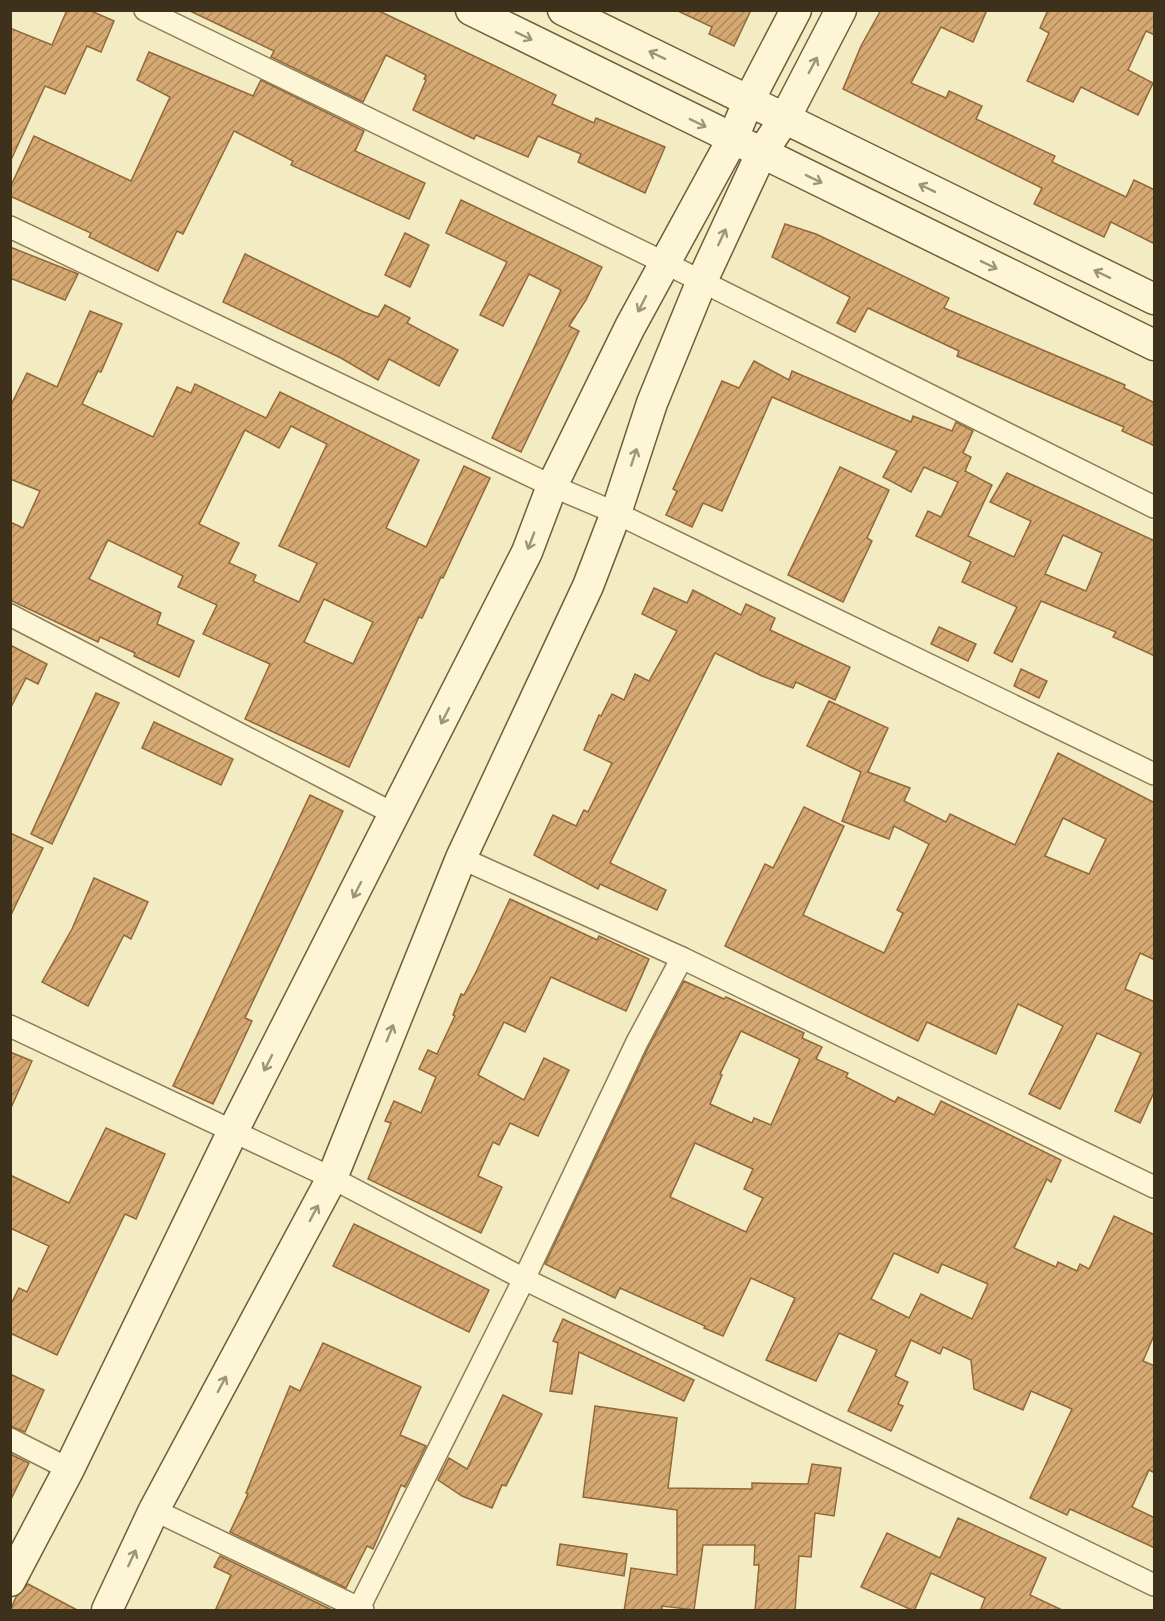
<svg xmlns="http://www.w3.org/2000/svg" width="1165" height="1621" viewBox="0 0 1165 1621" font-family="Merriweather,serif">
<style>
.building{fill:url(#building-hatch);stroke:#926839;stroke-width:1.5;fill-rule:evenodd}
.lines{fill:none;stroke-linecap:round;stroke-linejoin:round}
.street-casing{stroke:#907c56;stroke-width:24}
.secondary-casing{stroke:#725d39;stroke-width:33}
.street{stroke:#fdf6d6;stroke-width:21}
.secondary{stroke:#fdf6d6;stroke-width:30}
.oneway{stroke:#9e9479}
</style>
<defs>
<pattern id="building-hatch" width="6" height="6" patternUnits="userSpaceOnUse" patternTransform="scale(1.5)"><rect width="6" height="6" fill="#d6a973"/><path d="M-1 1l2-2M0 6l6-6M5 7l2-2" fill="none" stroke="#af8a5e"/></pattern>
</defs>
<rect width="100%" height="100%" fill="#f3ebc2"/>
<g class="building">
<path d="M67,10H89L114,21L101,52L87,46L65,94L45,86L10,162V28L52,45Z"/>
<path d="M188,10H377L556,95L552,104L594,123L596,118L665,147L645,193L578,162L581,154L538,136L528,157L476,135L474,139L413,110L426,80L424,79L426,75L386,55L363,102L271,57L274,51Z"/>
<path d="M676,10H751L734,46L709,34L712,27Z"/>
<path d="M881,10H987L973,42L941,27L911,83L946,98L949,91L982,106L976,119L1055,156L1052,162L1126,197L1134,180L1155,190V244L1111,222L1104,237L1034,204L1042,188L843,89L861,46Z"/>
<path d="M1048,10H1155V35L1146,31L1128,70L1153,83L1138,115L1081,87L1073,102L1027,81L1049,33L1040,28Z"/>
<path d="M149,52L253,96L261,80L364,131L355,151L425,183L409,219L291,165L293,161L234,131L183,234L177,231L158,271L89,237L91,233L10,196V188L34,136L131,181L170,97L137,80Z"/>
<path d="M461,200L602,267L586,300L569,326L579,331L521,452L492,438L561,290L529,274L503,326L480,315L507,262L446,233Z"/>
<path d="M785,224L816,234L949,298L944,308L1125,385L1124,388L1155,403V446L1122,431L1124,427L957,356L959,351L868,308L855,332L837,323L850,297L772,257Z"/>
<path d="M405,233L429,245L410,287L385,275Z"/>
<path d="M10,247L78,274L65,300L10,278Z"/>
<path d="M245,254L364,312L378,317L385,305L410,318L407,323L458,350L439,386L389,359L378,380L341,358L223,302Z"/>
<path d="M90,311L122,324L101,372L98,371L82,404L153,437L177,387L191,393L195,384L266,418L280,392L419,460L386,528L426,547L464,466L490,478L443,578L441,577L422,618L419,617L349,767L245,719L270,664L203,634L217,605L178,587L183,576L108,540L89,579L161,613L157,624L194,641L179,677L134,656L135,653L100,637L98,642L10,600V522L23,528L40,491L10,479V407L27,373L57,387ZM291,426L327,444L279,546L317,563L299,602L253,581L256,575L229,563L239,543L199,524L245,430L279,448ZM324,599L373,622L353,664L304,642Z"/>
<path d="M754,361L789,380L792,371L911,422L913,416L952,431L956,422L973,431L963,453L971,457L965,471L992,485L968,536L1014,557L1031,521L990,502L1007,473L1155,541V656L1113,637L1116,632L1041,601L1012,662L994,653L1017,607L962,582L971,562L916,536L928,511L941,517L958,482L924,467L911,492L883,477L897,451L772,397L722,511L703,503L692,527L666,515L677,491L673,489L722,381L739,388ZM1063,535L1102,553L1086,591L1045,574Z"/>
<path d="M840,467L889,490L867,538L872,541L843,602L788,575Z"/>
<path d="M654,588L687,603L693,590L741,615L746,604L775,618L770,630L850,667L835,700L796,682L793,688L762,676L715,653L610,863L666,890L657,910L600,884L598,889L534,855L553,815L576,826L584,810L588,812L612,763L584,750L599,715L601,716L612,694L624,700L635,674L649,681L677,631L642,614Z"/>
<path d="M939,627L976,644L968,661L931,644Z"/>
<path d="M10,645L47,664L38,684L26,678L10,709Z"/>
<path d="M1021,669L1047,681L1039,698L1014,686Z"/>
<path d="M96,693L119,703L52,844L31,834Z"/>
<path d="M829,701L888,728L868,772L910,788L904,801L946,822L950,814L1015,845L1058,753L1155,803V960L1140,953L1125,989L1155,1002V1090L1140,1123L1115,1111L1141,1053L1097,1033L1060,1109L1029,1094L1063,1026L1018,1004L996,1054L927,1022L918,1041L725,946L765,864L773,868L804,807L844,826L803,915L884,953L903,913L897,910L929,844L894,826L889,839L842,821L861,772L807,746ZM1063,818L1106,839L1089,874L1045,856Z"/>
<path d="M154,722L233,759L221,785L142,748Z"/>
<path d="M310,795L343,811L245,1018L252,1021L213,1104L173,1086Z"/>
<path d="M10,833L43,848L10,917Z"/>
<path d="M94,878L148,902L131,939L124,935L88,1006L42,982L72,929Z"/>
<path d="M510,899L597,940L599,936L649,959L626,1011L551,977L525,1032L504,1022L478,1075L524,1100L544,1058L569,1070L538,1136L510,1123L499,1145L493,1142L478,1176L502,1187L481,1233L368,1179L391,1123L385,1121L394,1101L421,1113L436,1077L419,1069L428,1050L437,1054L455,1016L453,1015L461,994L464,995L477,970Z"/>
<path d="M684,981L724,999L726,997L804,1033L802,1038L822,1047L816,1059L848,1073L846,1077L895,1102L898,1097L934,1115L941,1101L1061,1160L1051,1182L1047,1179L1014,1248L1056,1267L1058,1262L1077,1271L1080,1264L1089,1269L1114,1216L1155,1235V1333L1143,1361L1155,1366V1473L1149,1470L1132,1507L1155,1518V1548L1070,1509L1067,1515L1030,1498L1072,1409L1031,1391L1023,1410L974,1389L971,1360L943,1347L940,1354L911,1340L895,1376L908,1382L898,1404L903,1406L891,1431L848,1411L877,1350L839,1333L816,1381L766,1360L795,1298L751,1278L723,1336L704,1328L705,1326L620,1288L615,1298L545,1264L648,1048ZM741,1031L800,1059L771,1125L754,1118L752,1123L710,1104L722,1075L720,1074ZM695,1143L753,1169L744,1189L763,1198L746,1232L670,1197ZM894,1253L938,1273L942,1264L988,1284L972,1319L921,1294L909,1318L871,1299Z"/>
<path d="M10,1052L32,1061L10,1110Z"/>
<path d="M106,1128L165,1154L136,1219L125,1214L57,1355L10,1333V1306L19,1288L27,1292L49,1246L10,1228V1175L69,1203Z"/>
<path d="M354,1224L489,1290L469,1332L333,1266Z"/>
<path d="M563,1319L694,1380L684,1401L579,1352L572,1394L550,1391L558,1343L553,1341Z"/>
<path d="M323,1343L421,1387L400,1435L426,1446L405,1487L401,1485L373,1549L367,1546L346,1588L230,1532L248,1494L246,1493L290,1386L300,1391Z"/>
<path d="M10,1374L44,1390L25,1432L10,1426Z"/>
<path d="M503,1395L542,1414L506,1486L502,1485L492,1508L462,1496L438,1480L449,1458L467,1469Z"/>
<path d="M595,1406L677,1418L668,1488L752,1489V1483L808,1484L812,1464L841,1468L834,1516L815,1513L811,1557L799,1556L795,1611H755L759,1565H754L755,1545H703L694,1610L662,1606V1611H624L631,1568L677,1575V1510L583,1497Z"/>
<path d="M10,1454L29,1463L10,1501Z"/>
<path d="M958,1518L1046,1558L1030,1595L1064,1611H980L985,1598L931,1573L914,1611L861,1587L887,1533L940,1558Z"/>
<path d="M560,1544L627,1554L624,1576L557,1565Z"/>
<path d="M220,1556L334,1611H215L231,1575L214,1567Z"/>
<path d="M28,1584L79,1611H10L16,1597Z"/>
</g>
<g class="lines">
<defs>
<g id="street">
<path d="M145,10L663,262L1154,507"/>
<path d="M10,227L552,486L616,513L1154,774"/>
<path d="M10,615L396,815"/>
<path d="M461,858L682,958L1154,1187"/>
<path d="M10,1026L332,1178L524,1279L1154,1585"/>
<path d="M10,1439L69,1469"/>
<path d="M154,1510L363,1610"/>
<path d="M358,1610L524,1279L637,1042L682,958"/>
</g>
<g id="secondary">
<path d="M471,10L1154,345"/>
<path d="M563,10L1154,299"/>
<path d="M10,1581L69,1469L233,1131L527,552L552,486L630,327L732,140L749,100L796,10"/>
<path d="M107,1610L154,1510L332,1178L461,858L588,586L616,513L652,403L701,283L761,154L785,118L841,10"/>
</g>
</defs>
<use href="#street" class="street-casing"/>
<use href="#secondary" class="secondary-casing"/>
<use href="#street" class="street"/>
<use href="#secondary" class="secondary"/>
</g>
<defs><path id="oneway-shaft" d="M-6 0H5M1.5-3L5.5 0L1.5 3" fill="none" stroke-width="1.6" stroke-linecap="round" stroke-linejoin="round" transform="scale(1.5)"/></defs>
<g class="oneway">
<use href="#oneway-shaft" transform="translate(524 36) rotate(26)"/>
<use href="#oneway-shaft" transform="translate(657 55) rotate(-154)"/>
<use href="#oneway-shaft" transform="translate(813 65) rotate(-62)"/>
<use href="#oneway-shaft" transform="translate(698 123) rotate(26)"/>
<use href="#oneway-shaft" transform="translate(814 179) rotate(26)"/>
<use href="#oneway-shaft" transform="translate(927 188) rotate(-154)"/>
<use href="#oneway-shaft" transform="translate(722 237) rotate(-65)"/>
<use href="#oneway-shaft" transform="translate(989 265) rotate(26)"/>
<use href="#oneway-shaft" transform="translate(1102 274) rotate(-154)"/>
<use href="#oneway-shaft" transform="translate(642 304) rotate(117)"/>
<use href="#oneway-shaft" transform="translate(634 457) rotate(-72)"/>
<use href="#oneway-shaft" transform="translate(531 541) rotate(111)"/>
<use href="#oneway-shaft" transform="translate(445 716) rotate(117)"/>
<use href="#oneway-shaft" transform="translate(357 890) rotate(117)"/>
<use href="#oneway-shaft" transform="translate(390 1033) rotate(-68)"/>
<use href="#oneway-shaft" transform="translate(268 1063) rotate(117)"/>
<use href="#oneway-shaft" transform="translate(314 1213) rotate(-62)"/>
<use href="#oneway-shaft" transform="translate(222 1384) rotate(-62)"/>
<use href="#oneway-shaft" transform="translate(132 1558) rotate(-65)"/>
</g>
<rect width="1165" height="1621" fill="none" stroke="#3e311c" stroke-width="24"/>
</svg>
